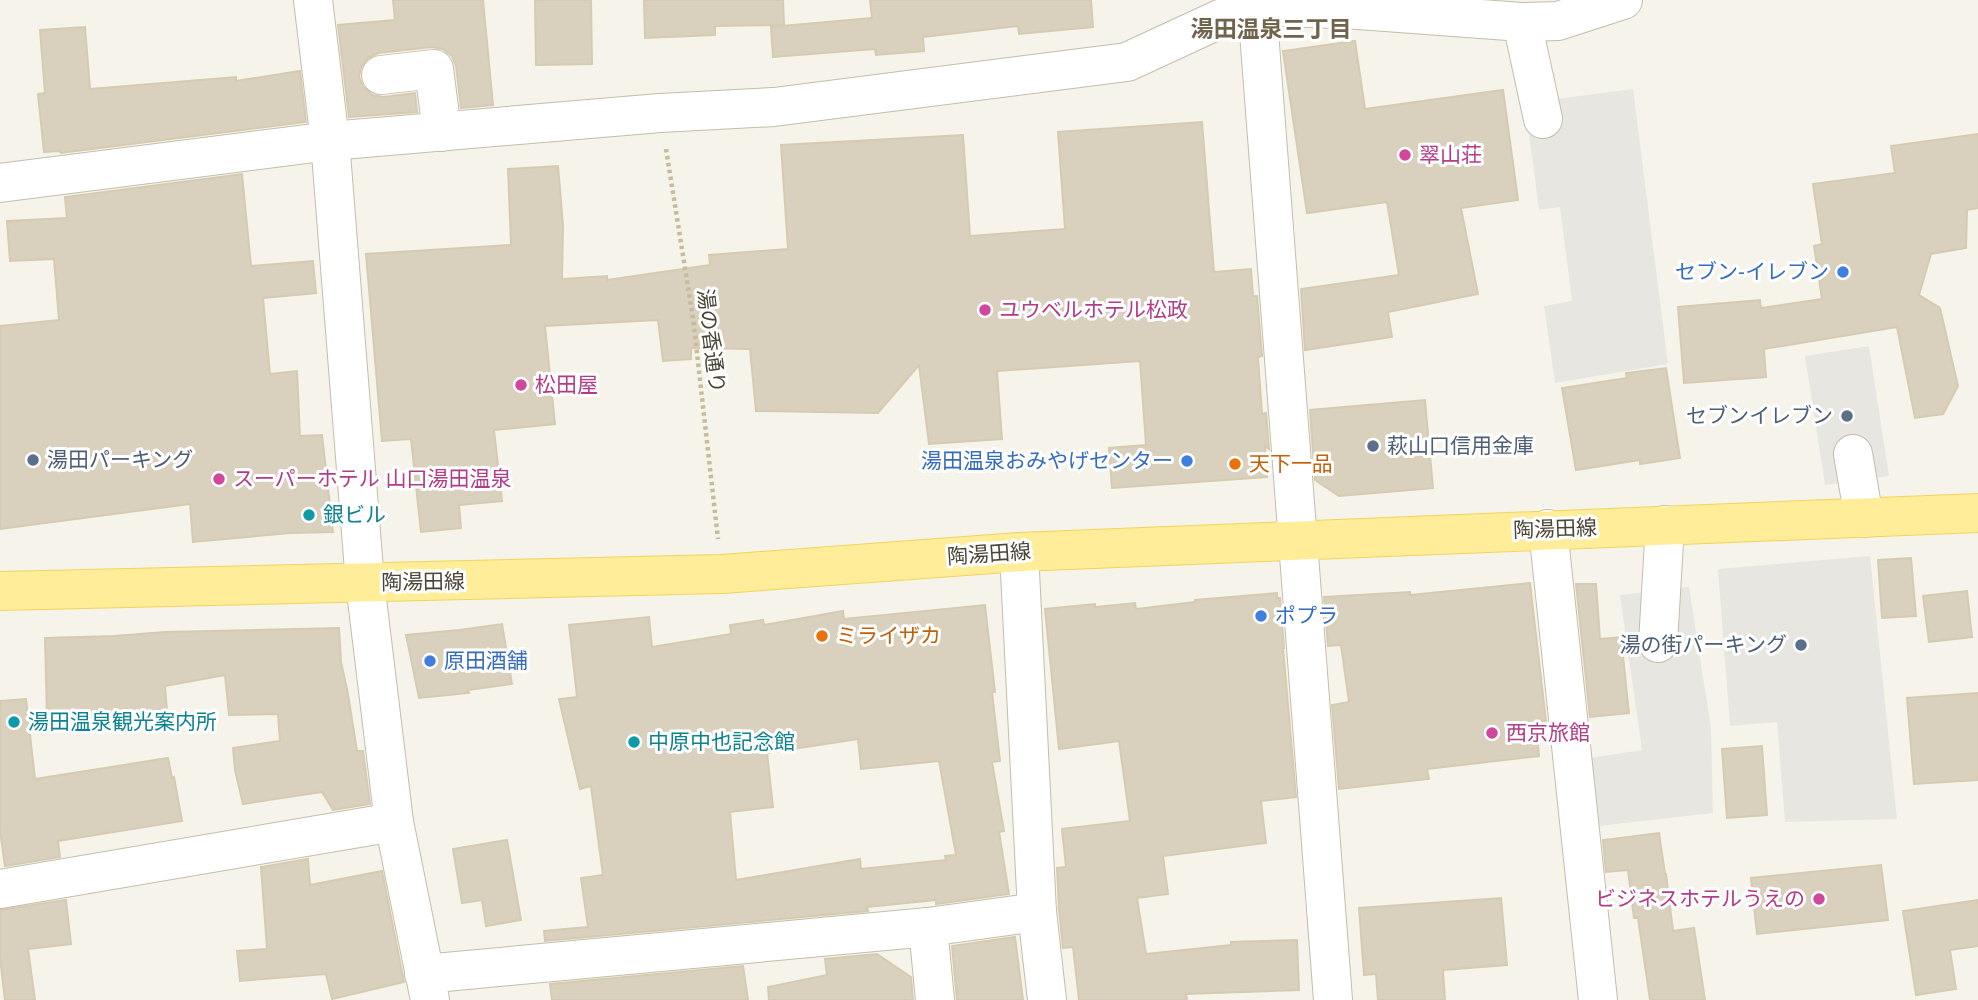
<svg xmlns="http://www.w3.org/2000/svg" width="1978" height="1000" viewBox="0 0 1978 1000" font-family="Arial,'Noto Sans JP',sans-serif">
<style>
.parking{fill:#e8e6e1}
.building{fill:#d9d1be;stroke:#d5cbb0;stroke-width:2;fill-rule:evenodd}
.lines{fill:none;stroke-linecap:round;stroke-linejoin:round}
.minor-casing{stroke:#c3bdab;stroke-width:40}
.major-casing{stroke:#f1d45d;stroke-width:40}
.path{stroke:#c7bc9a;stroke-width:4.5;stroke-dasharray:3.5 3.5;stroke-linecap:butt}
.minor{stroke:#fff;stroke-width:38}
.major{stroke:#ffed9a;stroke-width:38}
.hotel-dot{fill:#d1479c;stroke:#fff;stroke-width:2.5}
.shop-dot{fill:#3f7fe0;stroke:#fff;stroke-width:2.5}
.service-dot{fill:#5c6f8a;stroke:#fff;stroke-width:2.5}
.food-dot{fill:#e8710a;stroke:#fff;stroke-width:2.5}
.culture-dot{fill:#0f9aa8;stroke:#fff;stroke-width:2.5}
.labels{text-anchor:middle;stroke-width:6;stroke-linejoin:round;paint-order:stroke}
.hotel-label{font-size:21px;fill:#b23c85;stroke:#fff;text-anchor:start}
.shop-label{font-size:21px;fill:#366cbe;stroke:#fff;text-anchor:end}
.street-label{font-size:21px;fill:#4b4536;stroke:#fff}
.service-label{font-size:21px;fill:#4e5e75;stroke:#fff;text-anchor:end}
.food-label{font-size:21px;fill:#c56008;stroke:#fff;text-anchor:start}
.culture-label{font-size:21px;fill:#0d838f;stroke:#fff;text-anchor:start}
.neighbourhood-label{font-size:23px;font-weight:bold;fill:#70654c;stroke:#fff}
</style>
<rect width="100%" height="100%" fill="#f6f4ea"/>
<g class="parking">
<path d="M1633,89L1668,364L1555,383L1544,306L1572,301L1560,207L1539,210L1525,103Z"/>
<path d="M1869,346L1889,476L1825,485L1805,356Z"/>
<path d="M1870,556L1897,819L1785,822L1777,722L1730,726L1718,569Z"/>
<path d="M1689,587L1711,728L1713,813L1590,827L1583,759L1642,750L1620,595Z"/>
</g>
<g class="building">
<path d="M393,0H483L493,105L461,108L456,66L452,56L443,49L432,47L378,53L368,58L361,67L359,77L363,87L372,95L383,97L415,93L417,112L349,117L338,25L395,20Z"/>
<path d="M535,0H591L592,64L536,65Z"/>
<path d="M644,0H783L784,25L715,26V35L645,38Z"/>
<path d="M870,0H1091L1093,27L1019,34L1018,26L923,37L924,51L876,55L875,49L773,57L771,27L872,18Z"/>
<path d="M85,27L90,89L236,77V81L300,71L306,122L61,153L60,151L44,152L38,94L45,93L40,30Z"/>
<path d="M1355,41L1365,109L1503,90L1518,200L1461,208L1478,294L1388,312L1392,337L1305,350L1301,289L1399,275L1387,202L1307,213L1283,51Z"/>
<path d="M1202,122L1214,272L1251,269L1253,296H1257L1262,356L1258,357L1262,414L1266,413L1269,449L1265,446L1267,477L1112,488L1109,448L1146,445L1140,361L997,371L1002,439L929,444L919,365L878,413L756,411L750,349L691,348V359L663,361L658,320L545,326L555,424L494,430L502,501L459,505L461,528L421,532L411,439L382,441L366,254L511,245L508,169L558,166L563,225L562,279L607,276V280L710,265L709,255L788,249L781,145L963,135L970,236L1065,229L1058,132Z"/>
<path d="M1978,134V208L1967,210L1966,248L1931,254L1919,295L1940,308L1958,386L1943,414L1915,418L1897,327L1764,349L1766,377L1684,383L1678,307L1760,300L1761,308L1822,299L1814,246L1822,244L1813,184L1895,173L1891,146Z"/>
<path d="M242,174L251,266L313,261L316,293L263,298L270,374L297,371L300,436L322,435L333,532L290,533L193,542L190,504L0,529V326L59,320L54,259L10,261L7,221L67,218L65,197Z"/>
<path d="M1666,368L1680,458L1640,464V460L1576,470L1562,388L1627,378L1626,373Z"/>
<path d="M1425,400L1433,488L1339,496L1315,480L1310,410Z"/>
<path d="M1911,558L1916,616L1882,618L1878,560Z"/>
<path d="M1530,583L1546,721L1536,722L1539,756L1427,769L1429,779L1339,789L1332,705L1349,702L1341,645L1328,646L1324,597L1410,592V595Z"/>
<path d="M1576,584H1596L1600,639L1621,637L1629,713L1590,717Z"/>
<path d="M1967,591L1972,637L1929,642L1923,596Z"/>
<path d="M1277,593V598H1280L1284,648H1283L1296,797L1261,801L1266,843L1163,856L1168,894L1137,898L1146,954L1231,945V942L1297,940L1299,990L1186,994L1187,1000H1079L1073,947L1063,948L1059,910L1057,868L1066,867L1062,829L1130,821L1119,741L1059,749L1045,609L1095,604V607L1135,603L1136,609L1195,602V600Z"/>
<path d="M985,605L995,692H992L1000,761L992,762L1004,831L999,832L1009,894L936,904V900L867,907L868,911L545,941L544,931L588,927L581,878L603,875L591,786L580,789L559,699L577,697L569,625L649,617L652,647L731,634L730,625L763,620L764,625L843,611L844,619ZM858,739L861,769L939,761L956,855L945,856L946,860L861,869L860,859L736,880L730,812L773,807L767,753Z"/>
<path d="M502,624L512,684L468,690L469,693L419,698L406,635L459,630Z"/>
<path d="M339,628L341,662L348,694L357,751H363L370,804L333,810L322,792L243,804L235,770L233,748L280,741L278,714L229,715L225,675L165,686L167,712L159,713L160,716L47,718L45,638L114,636L165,632Z"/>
<path d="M1978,693V780L1914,784L1907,698Z"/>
<path d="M26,699L35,779L168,758L172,778L174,777L182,821L58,841L60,857L5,866L0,831V701Z"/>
<path d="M1762,746L1767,815L1727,818L1722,749Z"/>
<path d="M1659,833L1665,874H1666L1673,931L1694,928L1705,1000H1650L1638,918H1634L1628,870L1606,872L1603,840Z"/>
<path d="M507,840L521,920L486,926L482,900L462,903L453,849Z"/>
<path d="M308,859L310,885L382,871L404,982L332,999L326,974L240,981L237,951L267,949L261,867Z"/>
<path d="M1881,865L1888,920L1757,934L1751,878Z"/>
<path d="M1501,898L1507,965L1443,970L1445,1000H1378L1376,974L1364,975L1359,908Z"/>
<path d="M66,900L71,944L28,949L35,1000H5L0,958V910Z"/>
<path d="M1978,900V946L1950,950L1956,989L1916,995L1903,911Z"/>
<path d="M1015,937L1023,1000H957L952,946Z"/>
<path d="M877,954L911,977L913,1000H769L768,987L827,975L825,959Z"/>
<path d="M743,966L748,1000H552L550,984Z"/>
</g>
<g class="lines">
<defs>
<g id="minor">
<path d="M313,0L330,141L365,583L394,822L430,1000"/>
<path d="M1257,6L1333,1000"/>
<path d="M1522,22L1543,119"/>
<path d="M381,75L434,69L442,132"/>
<path d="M0,183L330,141L660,113L774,107L1127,62L1220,19L1257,6L1359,10L1522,22L1558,21L1623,0"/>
<path d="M1853,454L1864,518"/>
<path d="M1548,529L1598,1000"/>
<path d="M1019,552L1037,912L1047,1000"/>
<path d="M1658,643L1665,525"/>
<path d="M0,889L394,822"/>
<path d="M928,927L935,1000"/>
<path d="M424,974L928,927L1037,912"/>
</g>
<path id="major" d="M0,591L722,574L1019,552L1978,513"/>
</defs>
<use href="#minor" class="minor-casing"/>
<use href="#major" class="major-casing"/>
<path class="path" d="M666,149L693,318L718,539"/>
<use href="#minor" class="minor"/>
<use href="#major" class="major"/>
</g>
<g class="hotel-dot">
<circle cx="1405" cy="155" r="7"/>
<circle cx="985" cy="310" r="7"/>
<circle cx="521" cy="385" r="7"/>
<circle cx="219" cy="479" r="7"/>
<circle cx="1492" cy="733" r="7"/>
<circle cx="1819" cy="899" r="7"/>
</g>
<g class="shop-dot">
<circle cx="1843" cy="272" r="7"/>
<circle cx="1187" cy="461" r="7"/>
<circle cx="1261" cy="616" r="7"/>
<circle cx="430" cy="661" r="7"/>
</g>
<g class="service-dot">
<circle cx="1847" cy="416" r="7"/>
<circle cx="1373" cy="446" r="7"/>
<circle cx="33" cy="460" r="7"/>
<circle cx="1801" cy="645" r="7"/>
</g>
<g class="food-dot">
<circle cx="1235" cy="464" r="7"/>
<circle cx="822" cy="636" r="7"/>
</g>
<g class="culture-dot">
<circle cx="309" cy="515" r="7"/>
<circle cx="14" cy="722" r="7"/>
<circle cx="634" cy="742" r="7"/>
</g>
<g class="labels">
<g class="hotel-label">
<text x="1419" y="162">翠山荘</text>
<text x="999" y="317">ユウベルホテル松政</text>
<text x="535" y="392">松田屋</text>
<text x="233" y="486">スーパーホテル 山口湯田温泉</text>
<text x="1506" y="740">西京旅館</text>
<text x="1805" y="906" text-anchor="end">ビジネスホテルうえの</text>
</g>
<g class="shop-label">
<text x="1829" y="279">セブン-イレブン</text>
<text x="1173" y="468">湯田温泉おみやげセンター</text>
<text x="1275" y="623" text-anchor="start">ポプラ</text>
<text x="444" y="668" text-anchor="start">原田酒舗</text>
</g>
<g class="street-label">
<text transform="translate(711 341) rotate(83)" y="7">湯の香通り</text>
<text transform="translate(1555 529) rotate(-2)" y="7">陶湯田線</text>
<text transform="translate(989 554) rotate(-4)" y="7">陶湯田線</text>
<text transform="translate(423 582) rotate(-1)" y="7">陶湯田線</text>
</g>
<g class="service-label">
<text x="1833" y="423">セブンイレブン</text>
<text x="1387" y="453" text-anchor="start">萩山口信用金庫</text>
<text x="47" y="467" text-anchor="start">湯田パーキング</text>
<text x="1787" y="652">湯の街パーキング</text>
</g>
<g class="food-label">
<text x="1249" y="471">天下一品</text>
<text x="836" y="643">ミライザカ</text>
</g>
<g class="culture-label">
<text x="323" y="522">銀ビル</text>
<text x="28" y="729">湯田温泉観光案内所</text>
<text x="648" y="749">中原中也記念館</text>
</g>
<g class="neighbourhood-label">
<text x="1271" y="37">湯田温泉三丁目</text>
</g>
</g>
</svg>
